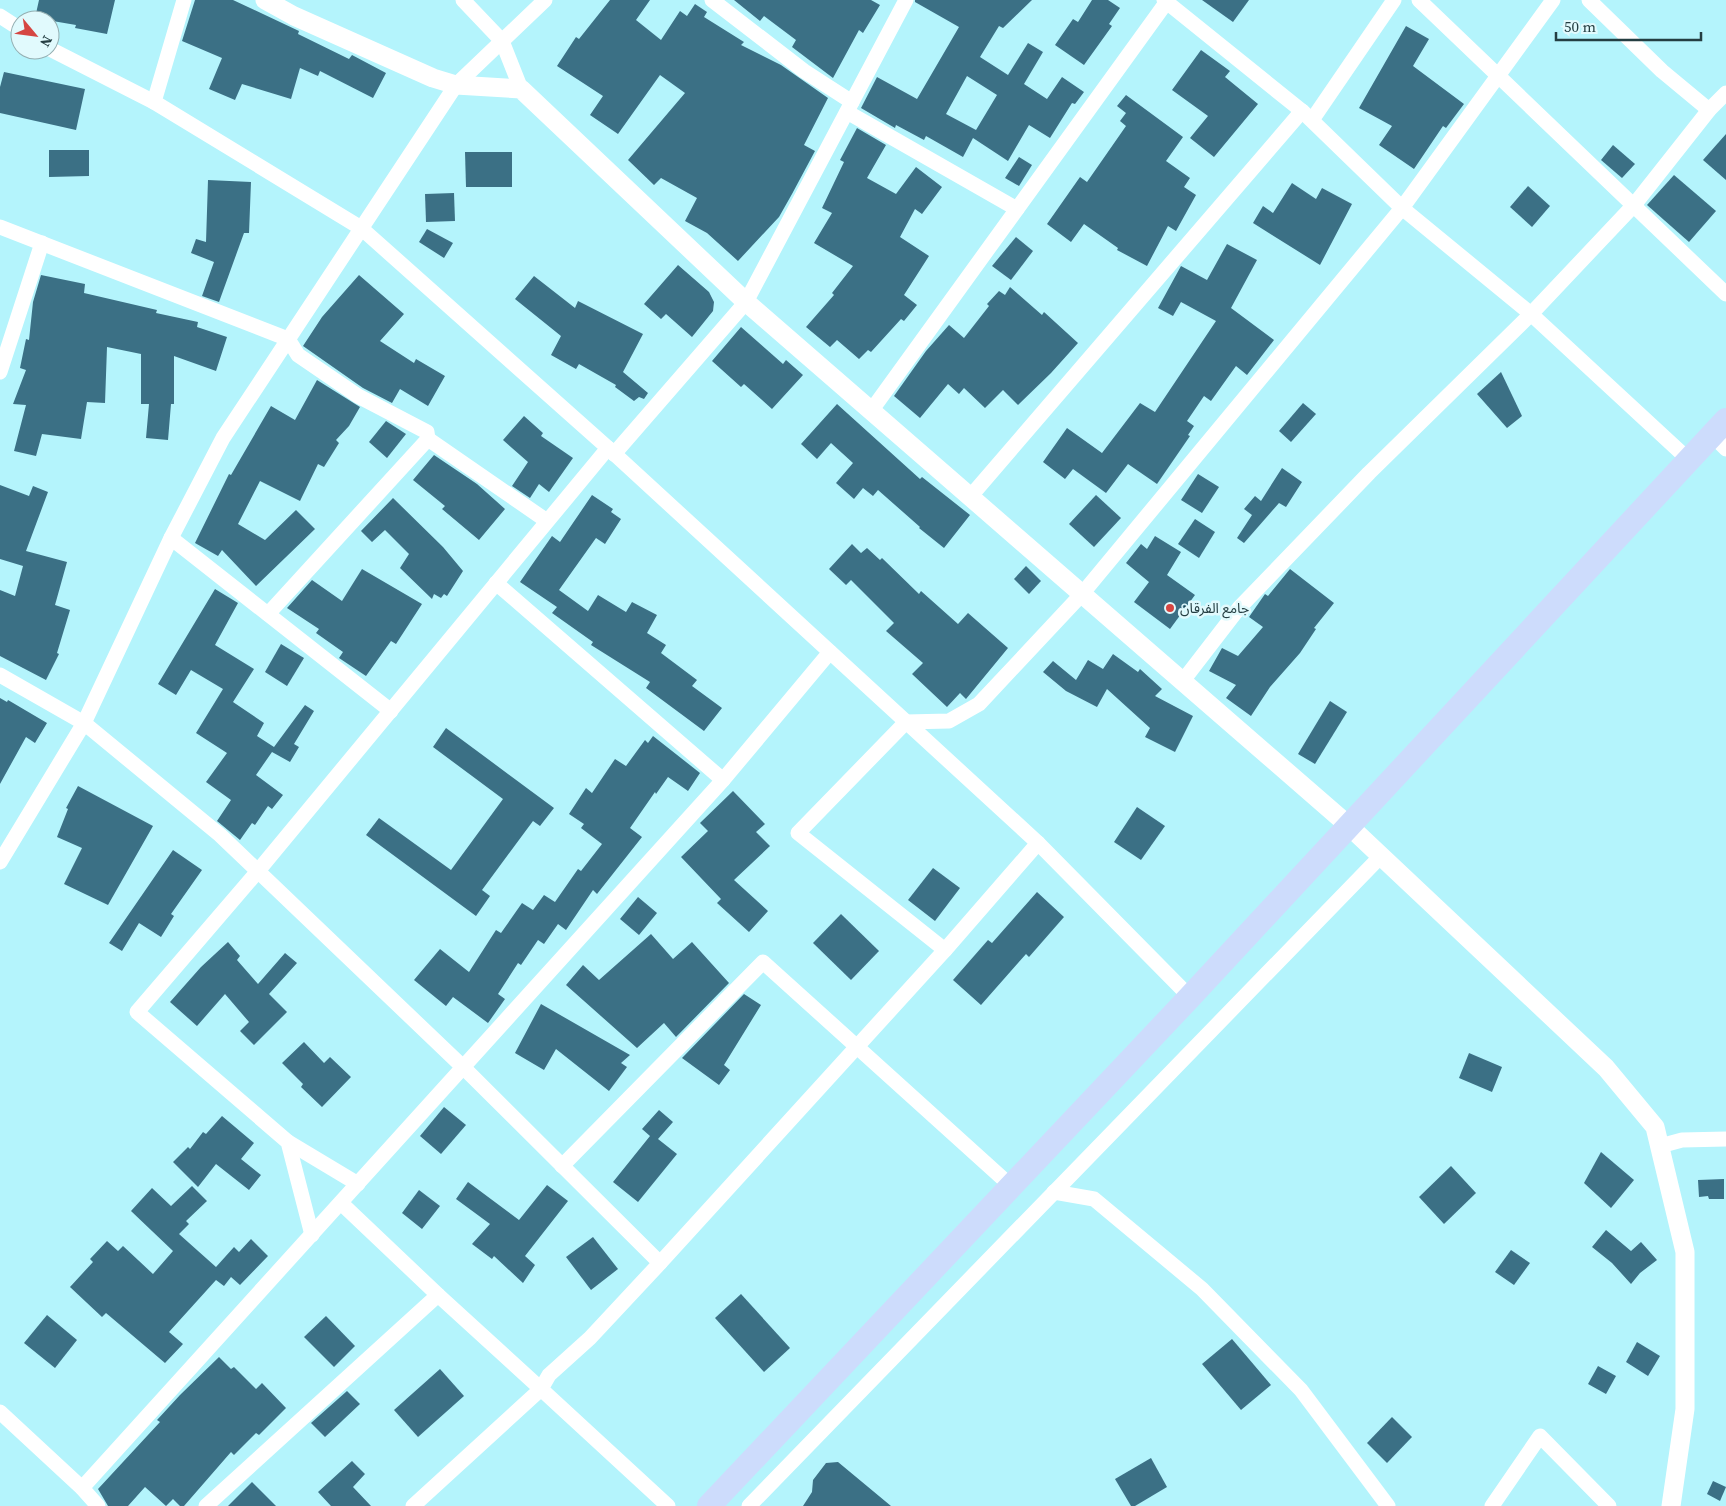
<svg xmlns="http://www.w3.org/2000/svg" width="1726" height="1506" viewBox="0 0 1726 1506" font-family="'Source Serif 4','Noto Sans Arabic',serif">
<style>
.building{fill:#3b7085;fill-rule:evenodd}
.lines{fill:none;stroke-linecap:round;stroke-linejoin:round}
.minor{stroke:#fff;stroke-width:15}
.tertiary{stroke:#fff;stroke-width:19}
.primary{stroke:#cddcfc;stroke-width:24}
.poi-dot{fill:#d54642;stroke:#e1fafd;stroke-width:2}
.labels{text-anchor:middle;stroke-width:5;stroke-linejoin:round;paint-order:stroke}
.poi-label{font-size:14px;fill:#243e42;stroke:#e1fafd;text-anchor:start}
</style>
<rect width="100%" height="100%" fill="#b4f4fc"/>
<g class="building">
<path d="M39,0H115L107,34L75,28L76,25L35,18Z"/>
<path d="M195,0H233L299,31L298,34L349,59L352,55L386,73L373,98L320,71L318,76L300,68L291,99L242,84L235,100L209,89L222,58L182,41Z"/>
<path d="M610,0H650L636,20L661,40L680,11L687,16L695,4L707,12L704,17L744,42L741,45L781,65L828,98L804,145L815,151L792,194L779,217L738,261L707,233L685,221L697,198L661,178L654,185L628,160L685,93L660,75L618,134L590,115L603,96L557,66L576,37L579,39Z"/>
<path d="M734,0H871L880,5L863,33L859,30L833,78L792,47L796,40L764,16L760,21Z"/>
<path d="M915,0H1032L1003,28L999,26L980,57L1008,75L1028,43L1043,52L1024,84L1047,99L1062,77L1084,92L1075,104L1072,103L1050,138L1029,125L1008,161L973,138L963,157L926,136L924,140L896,125L895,128L861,108L877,77L917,99L959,27L915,2ZM967,76L997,95L976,130L946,114Z"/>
<path d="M1092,0H1108L1120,8L1109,24L1112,26L1084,65L1055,45L1073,19L1078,22Z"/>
<path d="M1202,0H1249L1233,22Z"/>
<path d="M1406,26L1429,39L1413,66L1464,104L1446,128L1443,126L1414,169L1379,145L1392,126L1359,108Z"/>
<path d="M1201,50L1230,71L1225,77L1258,104L1214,157L1190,138L1208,116L1172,90Z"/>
<path d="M4,72L85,89L76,130L0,113V87Z"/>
<path d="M1126,95L1183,137L1166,161L1190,178L1184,187L1196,195L1176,231L1168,226L1147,266L1117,250L1118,248L1084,224L1071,242L1047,224L1080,177L1087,182L1126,126L1120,121L1126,113L1117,106Z"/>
<path d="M857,128L886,145L867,178L896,194L916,167L942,187L922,214L915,209L900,237L929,256L904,295L917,305L904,321L901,319L871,352L868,350L859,359L837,340L830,347L806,327L834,295L832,293L853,266L814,243L832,213L822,208L844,162L840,160Z"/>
<path d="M1726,134V180L1703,160Z"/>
<path d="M1613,145L1635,164L1622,178L1601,160Z"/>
<path d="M49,150H89V176L49,177Z"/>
<path d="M465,152H512V187H466Z"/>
<path d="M1019,157L1032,165L1019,186L1005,178Z"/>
<path d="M1674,175L1716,211L1689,242L1647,205Z"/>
<path d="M208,180L251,182L249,233H244L219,302L202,296L214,262L191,253L196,239L206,242Z"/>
<path d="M1292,183L1316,199L1322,188L1352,204L1320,265L1253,223L1263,206L1273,213Z"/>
<path d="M1528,186L1550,206L1532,227L1510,207Z"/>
<path d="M454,193L455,221L426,222L425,194Z"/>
<path d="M427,229L453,243L444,258L419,242Z"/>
<path d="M1016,237L1033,251L1011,280L992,266Z"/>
<path d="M1227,244L1257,260L1231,308L1274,340L1247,375L1236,366L1211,401L1204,396L1187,421L1194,426L1188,435L1190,436L1157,484L1128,464L1106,493L1073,469L1065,479L1043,462L1067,428L1102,453L1140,403L1155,412L1216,321L1181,302L1173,316L1158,308L1181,266L1207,280Z"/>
<path d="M678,265L709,292L714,302L713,311L692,337L666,314L661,319L644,304Z"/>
<path d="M41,275L85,284L84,293L157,310L156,313L198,322L197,327L227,337L216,371L174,356V404H171L168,440L146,438L149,404H141V354L107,347L105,403L87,402L81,439L42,434L36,456L14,451L26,405L13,404L26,370L20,368L26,339L29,340L33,302Z"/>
<path d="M359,275L404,314L380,341L414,363L416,359L445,376L428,406L400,389L392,403L363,388L303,346L322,317Z"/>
<path d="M534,276L575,308L578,301L643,334L623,372L648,393L644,399L639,397L634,401L615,387L616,385L579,364L576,369L551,355L561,336L515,299Z"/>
<path d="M1010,287L1042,315L1044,312L1078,343L1051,373L1018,405L1003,390L985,408L964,388L959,394L948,384L920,418L894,396L926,351L949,325L964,338L989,306L987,304L999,291L1005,295Z"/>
<path d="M741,327L783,364L786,360L803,375L772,409L744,384L741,387L712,361Z"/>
<path d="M1501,372L1522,416L1507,428L1477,394Z"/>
<path d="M317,380L360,407L349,426L336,440L339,443L324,467L318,464L300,501L260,481L238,524L265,540L296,510L315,529L256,586L222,550L218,556L195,543L229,474L231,475L271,406L295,420Z"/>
<path d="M1303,403L1316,414L1291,442L1279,431Z"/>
<path d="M837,404L920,479L922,477L970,515L944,548L919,528L920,527L878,490L873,496L863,488L854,499L836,483L853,463L831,443L817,459L801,444Z"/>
<path d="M524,416L543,433L541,436L573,458L549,492L539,484L530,498L512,486L528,462L503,440Z"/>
<path d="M386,421L406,434L387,458L369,442Z"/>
<path d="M434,455L477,484L505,509L479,540L442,509L445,506L413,480Z"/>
<path d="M1282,468L1302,482L1286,507L1279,503L1244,543L1237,538L1252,515L1244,509L1255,496L1261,501Z"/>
<path d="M1198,474L1219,487L1202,513L1181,500Z"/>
<path d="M0,485L29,496L33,486L48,492L26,551L67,562L55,605L70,610L57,653L59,654L46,680L0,656V590L15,596L23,566L0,559Z"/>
<path d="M592,495L613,509L611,512L621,519L605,544L596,538L559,590L588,611L598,595L626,612L632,602L657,615L647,633L666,645L661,653L697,680L692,686L722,708L704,731L646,688L650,682L591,645L593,642L552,613L557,607L520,582L552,536L560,542Z"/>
<path d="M1096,495L1121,518L1094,547L1069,524Z"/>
<path d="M393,498L443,547L463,571L447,596L444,594L441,598L434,594L432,599L400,568L409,554L385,530L372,542L361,531Z"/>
<path d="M1195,519L1215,532L1199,558L1178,544Z"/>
<path d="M1155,536L1181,552L1167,575L1195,595L1170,629L1134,602L1149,582L1126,563L1141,544L1147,549Z"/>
<path d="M852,544L861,553L867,548L880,560L882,558L919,594L921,591L958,624L968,613L1008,648L966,699L960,693L947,707L912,674L923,663L886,631L894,623L851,580L846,585L829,569Z"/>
<path d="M1026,566L1041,581L1029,594L1014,579Z"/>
<path d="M362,569L422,604L396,644L391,641L366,676L339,658L343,652L316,633L319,629L287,608L312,580L342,601Z"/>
<path d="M1290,569L1334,603L1314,628L1316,629L1300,653L1270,687L1251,716L1226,698L1236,685L1209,671L1222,648L1238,656L1263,627L1249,617L1265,594L1268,596Z"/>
<path d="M215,589L238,603L215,645L254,669L233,702L264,723L257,736L274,747L305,705L314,711L294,744L299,747L290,762L272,752L256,775L283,795L272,809L268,806L255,825L252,823L240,840L217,821L231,800L206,782L227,753L196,733L223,689L191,670L176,695L158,684Z"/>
<path d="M281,644L304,658L287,686L265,672Z"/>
<path d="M1113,654L1138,672L1140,669L1162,689L1155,696L1193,716L1175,752L1145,737L1150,728L1107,689L1097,707L1066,691L1043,672L1053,661L1076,680L1088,660L1103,669Z"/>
<path d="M0,698L7,702L8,700L47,723L35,743L26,737L0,784Z"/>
<path d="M1330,701L1347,712L1315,764L1298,754Z"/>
<path d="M446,728L554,808L540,826L533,821L482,890L490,896L476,916L366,835L379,818L451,870L503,799L433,747Z"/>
<path d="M653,736L700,773L688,791L668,777L656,794L655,792L630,828L642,837L597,894L593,890L566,930L558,924L544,944L538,940L521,965L518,963L498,994L505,999L488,1023L453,997L446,1006L414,980L440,949L469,972L496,930L501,933L522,903L533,910L544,895L555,902L578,869L581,871L602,844L581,828L584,824L569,814L586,788L592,793L615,759L626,766L645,740L648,743Z"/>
<path d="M78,786L153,826L108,905L64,884L82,848L57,837L68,809L66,808Z"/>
<path d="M733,791L765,824L756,832L770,846L734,880L768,911L749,932L717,903L721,899L681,857L708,831L700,823Z"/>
<path d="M1137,807L1165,826L1141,860L1114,842Z"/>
<path d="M173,850L202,870L171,914L174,916L161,937L139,923L122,951L109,943Z"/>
<path d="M933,868L960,888L935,921L908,900Z"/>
<path d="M1037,892L1064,917L1029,957L1026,954L981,1005L953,980L988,940L992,943Z"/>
<path d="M638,897L657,913L639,935L620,919Z"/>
<path d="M841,914L879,951L851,980L813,943Z"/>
<path d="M651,934L673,959L692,942L729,983L676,1037L664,1023L637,1048L566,985L583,965L599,980Z"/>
<path d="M228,942L240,956L237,960L258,984L285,953L297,963L269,994L287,1012L254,1045L240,1031L249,1022L225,994L197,1026L170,1002L201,967Z"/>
<path d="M744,994L761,1005L724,1065L730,1070L719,1085L682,1058Z"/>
<path d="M541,1004L630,1055L621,1063L627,1067L609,1091L556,1049L544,1070L515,1053Z"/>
<path d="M304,1042L324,1063L330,1057L351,1077L322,1107L301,1087L303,1084L282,1063Z"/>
<path d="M1469,1053L1502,1067L1492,1092L1459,1078Z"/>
<path d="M444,1107L466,1125L441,1154L420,1136Z"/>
<path d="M659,1110L673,1122L658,1139L677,1154L638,1202L613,1182L650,1136L642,1129Z"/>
<path d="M222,1116L254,1143L241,1159L261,1175L249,1190L216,1164L198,1187L173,1162L188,1147L190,1149L203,1132L206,1134Z"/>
<path d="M1601,1152L1634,1180L1611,1208L1584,1183Z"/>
<path d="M1451,1166L1476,1193L1444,1224L1419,1197Z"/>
<path d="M1724,1179V1199H1709L1708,1196L1699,1197L1698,1180Z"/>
<path d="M468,1182L519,1220L547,1185L568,1201L525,1256L535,1265L523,1283L494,1256L492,1259L472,1244L490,1224L456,1199Z"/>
<path d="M192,1186L207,1201L186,1221L189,1224L179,1234L216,1267L234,1247L239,1252L251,1239L268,1256L240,1285L231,1277L224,1286L216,1280L169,1332L183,1344L165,1363L106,1313L102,1317L70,1287L93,1262L90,1259L107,1241L118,1251L123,1246L153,1274L173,1251L131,1211L152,1188L171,1206Z"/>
<path d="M419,1190L440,1206L422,1229L402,1213Z"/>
<path d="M1606,1230L1631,1251L1641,1242L1657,1260L1640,1273L1631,1284L1612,1263L1592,1247Z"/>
<path d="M593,1237L618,1269L591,1290L566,1257Z"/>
<path d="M1511,1250L1530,1263L1514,1285L1495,1272Z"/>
<path d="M741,1294L790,1348L764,1372L715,1318Z"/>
<path d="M47,1315L77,1340L55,1368L24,1343Z"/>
<path d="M326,1316L355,1346L334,1367L304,1337Z"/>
<path d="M1232,1339L1271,1385L1241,1410L1202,1364Z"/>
<path d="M1637,1342L1660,1356L1648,1376L1626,1362Z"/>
<path d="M219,1357L231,1369L234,1367L256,1389L262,1383L286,1408L259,1435L256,1433L234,1455L231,1452L184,1506H180L173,1499L166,1506L145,1487L128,1506H108L98,1489L160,1422L157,1420L180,1395Z"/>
<path d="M1598,1366L1616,1376L1606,1394L1588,1384Z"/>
<path d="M440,1369L464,1396L418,1437L394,1410Z"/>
<path d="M347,1391L360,1404L325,1437L311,1423Z"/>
<path d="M1392,1417L1412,1437L1387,1463L1367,1443Z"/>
<path d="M1151,1458L1167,1487L1135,1506H1131L1115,1479Z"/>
<path d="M352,1461L365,1474L353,1487L371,1506H331L318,1492Z"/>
<path d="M838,1462L891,1506H803L812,1492L813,1480L826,1463Z"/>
<path d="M1713,1481L1726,1487L1720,1501L1707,1494Z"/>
<path d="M252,1482L276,1506H228Z"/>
</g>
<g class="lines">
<g class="minor">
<path d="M184,0L154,102L361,228L608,448L258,871L137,1012L288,1142L312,1235"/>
<path d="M463,0L502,41L521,89"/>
<path d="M712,0L804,71L852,102"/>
<path d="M1164,0L1302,111L1402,208L1531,314L1689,460"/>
<path d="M1419,0L1726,294"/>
<path d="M1589,0L1662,71L1709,110L1726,93"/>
<path d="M0,16L20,29"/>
<path d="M50,49L154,102"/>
<path d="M847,112L1017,209"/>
<path d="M1312,120L1394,0"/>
<path d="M0,227L288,339L298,355L358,396L427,432L428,439"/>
<path d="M0,372L42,243"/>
<path d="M871,411L1168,0"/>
<path d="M1712,435L1726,449"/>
<path d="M608,448L1038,843L1190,997"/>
<path d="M614,454L746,302L906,0"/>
<path d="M970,497L1302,111"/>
<path d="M171,538L391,711"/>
<path d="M268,614L428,439L547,521"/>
<path d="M0,675L84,723L220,835L464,1068L660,1263L590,1338L549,1375L541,1389L668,1506"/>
<path d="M1182,682L1239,608L1369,473L1531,314L1634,205L1709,110"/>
<path d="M723,780L830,652"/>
<path d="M1038,843L945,950L798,833L906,722L949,721L979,704L1082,594L1402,208L1553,0"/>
<path d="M0,862L84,723L171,538L223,438L456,85L545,0"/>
<path d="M288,1142L358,1184"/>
<path d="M1660,1146L1682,1140L1726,1139"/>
<path d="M562,1166L763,962L1011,1186"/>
<path d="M1054,1192L1094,1199L1202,1289L1301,1390L1388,1506"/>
<path d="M660,1263L945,950"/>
<path d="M0,1412L82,1488L98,1506"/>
<path d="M82,1488L723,780L496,583"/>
<path d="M206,1506L438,1295L341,1203"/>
<path d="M413,1506L541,1389L438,1295"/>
<path d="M749,1506L1381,856"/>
<path d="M1492,1506L1540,1436L1609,1506"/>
</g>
<path class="tertiary" d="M265,0L294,16L433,78L456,85L521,89L746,302L1348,825L1606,1068L1655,1127L1685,1252V1409L1671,1506"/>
<path class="primary" d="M709,1506L1190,997L1726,420"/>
</g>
<circle class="poi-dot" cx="1170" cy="608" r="5"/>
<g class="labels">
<g class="poi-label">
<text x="1180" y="613">جامع الفرقان</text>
</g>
</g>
<g transform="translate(35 35) rotate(119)"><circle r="24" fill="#e1fafd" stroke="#95afb2"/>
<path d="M0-4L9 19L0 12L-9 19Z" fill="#d54642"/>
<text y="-8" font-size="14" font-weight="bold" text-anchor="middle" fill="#243e42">N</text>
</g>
<path d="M1556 32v8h145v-8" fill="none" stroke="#243e42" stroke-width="2.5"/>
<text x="1564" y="32" font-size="15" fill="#243e42" stroke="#e1fafd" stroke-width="4" paint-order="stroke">50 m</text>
</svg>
